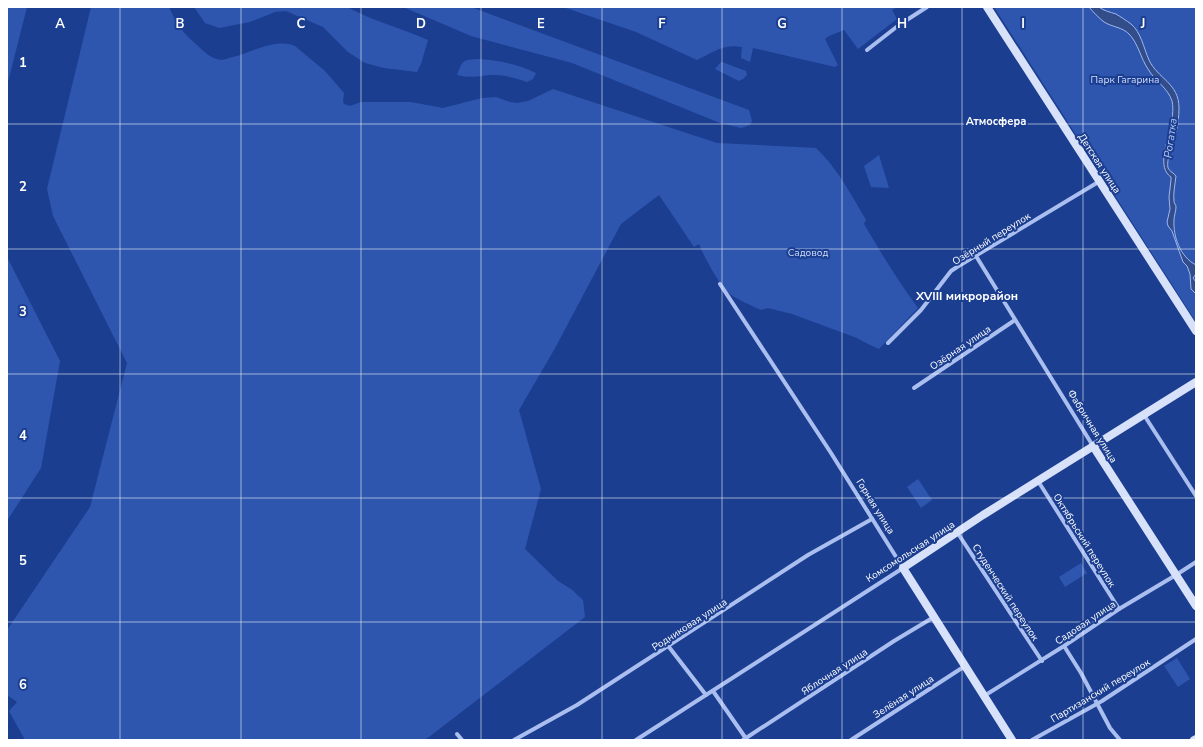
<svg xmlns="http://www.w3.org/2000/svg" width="1203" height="747" viewBox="0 0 1203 747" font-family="'Nunito Sans',sans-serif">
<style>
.green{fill:#2e56af}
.water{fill:#334c8a;stroke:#9db8f1}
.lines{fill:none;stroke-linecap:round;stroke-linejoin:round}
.street{stroke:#aabfef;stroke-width:4}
.secondary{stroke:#d7e1fa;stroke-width:8}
.grid{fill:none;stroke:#fff;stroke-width:1;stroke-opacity:0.55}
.labels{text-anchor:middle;stroke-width:4;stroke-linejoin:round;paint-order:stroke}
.park-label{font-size:10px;fill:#d0ddfa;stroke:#1b3e91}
.street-label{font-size:10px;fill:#fff;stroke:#1b3e91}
.neighbourhood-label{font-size:11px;font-weight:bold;fill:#fff;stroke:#1b3e91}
.water-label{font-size:11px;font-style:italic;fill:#b6caf5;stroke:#1b3e91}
.quarter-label{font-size:12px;font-weight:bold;fill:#fff;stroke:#1b3e91}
.grid-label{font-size:13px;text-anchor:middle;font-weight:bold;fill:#fff;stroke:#1b3e91;stroke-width:4;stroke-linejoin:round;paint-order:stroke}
</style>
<rect width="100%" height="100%" fill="#1b3e91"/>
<g class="green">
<path d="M7,7H27L7,86Z"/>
<path d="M91,7H169C177,25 183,33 198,46C204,52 212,59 221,60C225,60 230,57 233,57C253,52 275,38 295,46L325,71L344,93L343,101L344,104L350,106L361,102H411L443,108L482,98L496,97L510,102L517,103L528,101L553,89L717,143L816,148C838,169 850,193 866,220L864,224C881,253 898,281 918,308L879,349L866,343L857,338L792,314L768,308L761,310C751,305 739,301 730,294C721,288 703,255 699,244L694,247L659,195L621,224L554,350L519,410L541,489L525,549L558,581L571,589L583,600L585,617L425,740H25L9,711L17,702L7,695V630L90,507L127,363L53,216L47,189Z"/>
<path d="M194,7H347C373,21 401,28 428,40L421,64L417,72L384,68L365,63L348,52L323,27L286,11L275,12L250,22L219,28L205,23Z"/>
<path d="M403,7H471L749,110L752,121L750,125L741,128L720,123L572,63L471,36Z"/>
<path d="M563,7H897L892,10L897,19L858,49L844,30L829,36L825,39L838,65L835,67L753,48L750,62L741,58L742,47C723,44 714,52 697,60L636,32Z"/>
<path d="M994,7H1196V322Z"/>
<path d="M477,59C497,60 518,64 536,73L533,79L527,82C517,79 506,75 496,75C480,75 474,79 457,75C463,61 461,60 477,59Z"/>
<path d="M722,62L746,71L747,75L743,79L739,81L715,69L720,63Z"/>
<path d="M879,155L889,188L871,187L864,166Z"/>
<path d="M7,257L60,361L41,468L7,521Z"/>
<path d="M918,479L932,500L921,508L907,487Z"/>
<path d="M1081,563L1087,573L1065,587L1059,577Z"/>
<path d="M1177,658L1190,679L1178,687L1164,666Z"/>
</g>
<path class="water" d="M1089,7H1099C1104,11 1110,12 1116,14C1121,17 1127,21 1131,24C1141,32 1144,49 1149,60C1158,79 1179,83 1179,108C1179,116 1178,128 1175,136C1173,143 1166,160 1168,168C1170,172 1174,173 1176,176C1175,184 1173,194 1174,201C1174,204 1176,204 1176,207C1176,211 1174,216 1174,220C1173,236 1180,257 1196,265V274L1193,278L1196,282V294L1191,289L1190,274L1187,266L1183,262L1172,231L1168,226L1167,222L1170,209L1169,197L1171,180V177C1157,168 1167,143 1170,131C1172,122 1174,109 1172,101C1168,88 1154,80 1148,69C1141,59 1138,43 1129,34C1122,27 1112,27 1104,22C1099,18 1093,12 1089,7Z"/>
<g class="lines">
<g class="street">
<path d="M867,50L899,25L927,7"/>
<path d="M976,256L1093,446"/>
<path d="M888,343L921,310L951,271L957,267L1100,181"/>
<path d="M914,388L1015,320"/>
<path d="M1144,415L1196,496"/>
<path d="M1038,481L1119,609"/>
<path d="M957,532L1042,661"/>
<path d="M1064,646L1081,673L1110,728L1120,740"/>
<path d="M669,647L706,695"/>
<path d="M713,691L747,740"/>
<path d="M984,696L1064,646L1119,609L1176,575L1196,562"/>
<path d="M457,734L462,740"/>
<path d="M514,740L577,705L808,555L872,519"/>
<path d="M636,740L903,568L831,453L720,284"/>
<path d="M743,740L894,641L934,617"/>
<path d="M851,740L965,666"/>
<path d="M1032,740L1102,701L1196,639"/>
</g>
<g class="secondary">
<path d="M987,7L1196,331"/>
<path d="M1093,446L1196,606"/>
<path d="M1012,740L903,568L983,515L1196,382"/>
<path d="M1194,740L1196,739"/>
</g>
</g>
<path class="grid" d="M120,7V740M241,7V740M361,7V740M481,7V740M602,7V740M722,7V740M842,7V740M962,7V740M1083,7V740M7,124H1196M7,249H1196M7,374H1196M7,498H1196M7,622H1196"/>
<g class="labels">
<g class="park-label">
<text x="1125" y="83">Парк Гагарина</text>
<text x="808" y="256">Садовод</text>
</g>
<g class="street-label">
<text transform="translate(1100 163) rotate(57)" y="4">Детская улица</text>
<text transform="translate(991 238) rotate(-32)" y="4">Озёрный переулок</text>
<text transform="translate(960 347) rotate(-34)" y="4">Озёрная улица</text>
<text transform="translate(1093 426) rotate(58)" y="4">Фабричная улица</text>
<text transform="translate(876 506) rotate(58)" y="4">Горная улица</text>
<text transform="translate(1085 540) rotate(58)" y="4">Октябрьский переулок</text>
<text transform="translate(910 551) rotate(-33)" y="4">Комсомольская улица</text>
<text transform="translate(1006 592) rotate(57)" y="4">Студенческий переулок</text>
<text transform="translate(1085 622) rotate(-34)" y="4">Садовая улица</text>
<text transform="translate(689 624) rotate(-33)" y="4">Родниковая улица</text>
<text transform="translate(834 671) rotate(-33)" y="4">Яблочная улица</text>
<text transform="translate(1100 690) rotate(-31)" y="4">Партизанский переулок</text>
<text transform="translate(903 696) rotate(-33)" y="4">Зелёная улица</text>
</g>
<g class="neighbourhood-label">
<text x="996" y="125">Атмосфера</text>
</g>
<g class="water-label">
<text transform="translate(1170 138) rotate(-82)" y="4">Рогатка</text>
</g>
<g class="quarter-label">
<text x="967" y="300">XVIII микрорайон</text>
</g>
</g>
<g class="grid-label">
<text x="60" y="28">A</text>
<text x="180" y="28">B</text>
<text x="301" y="28">C</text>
<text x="421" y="28">D</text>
<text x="541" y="28">E</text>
<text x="662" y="28">F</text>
<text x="782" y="28">G</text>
<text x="902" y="28">H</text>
<text x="1023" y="28">I</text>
<text x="1143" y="28">J</text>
<text x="23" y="67">1</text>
<text x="23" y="191">2</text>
<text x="23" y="316">3</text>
<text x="23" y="440">4</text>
<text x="23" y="565">5</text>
<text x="23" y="689">6</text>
</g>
<rect width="1203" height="747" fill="none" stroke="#ffffff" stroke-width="16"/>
</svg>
